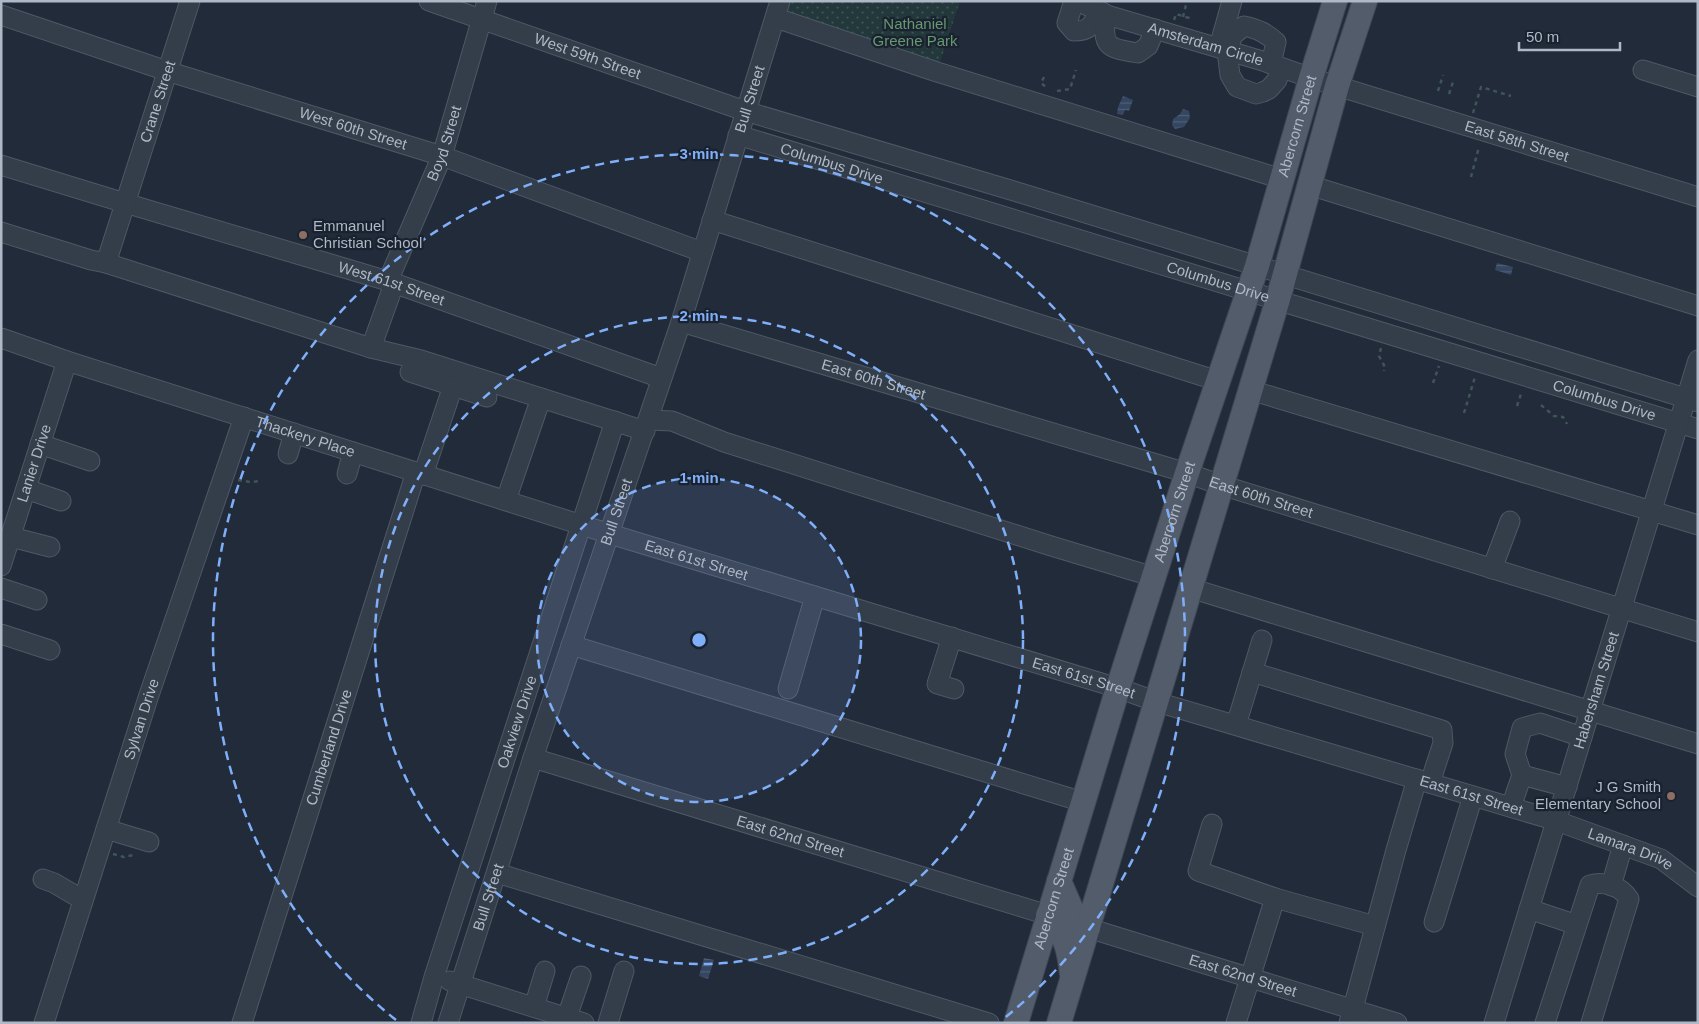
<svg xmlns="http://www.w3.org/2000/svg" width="1699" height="1024" viewBox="0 0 1699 1024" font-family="Arial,sans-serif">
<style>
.park{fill:url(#park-dots)}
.water{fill:url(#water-rules)}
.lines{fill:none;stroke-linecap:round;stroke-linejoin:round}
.minor-casing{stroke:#4f5865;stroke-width:21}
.major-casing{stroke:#3e4653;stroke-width:26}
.path{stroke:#405558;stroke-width:2.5;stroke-dasharray:4 4;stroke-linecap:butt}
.minor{stroke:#343d4a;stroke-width:19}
.major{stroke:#525c6a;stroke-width:24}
.ring{fill:none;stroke:#80affa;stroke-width:2.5;stroke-dasharray:9 6}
.education-dot{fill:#8d6e63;stroke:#1a222f;stroke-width:2}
.labels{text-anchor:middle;stroke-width:4.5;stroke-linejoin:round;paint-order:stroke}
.park-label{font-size:15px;fill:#669871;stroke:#1a222f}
.street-label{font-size:15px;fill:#afb8c6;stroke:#1a222f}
.poi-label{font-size:15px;fill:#afb8c6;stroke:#1a222f;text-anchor:start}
.centre{fill:#80affa;stroke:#1a222f;stroke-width:2.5}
.ring-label{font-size:15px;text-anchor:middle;font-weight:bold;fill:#80affa;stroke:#1a222f;stroke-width:4.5;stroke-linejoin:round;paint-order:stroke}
</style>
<defs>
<pattern id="park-dots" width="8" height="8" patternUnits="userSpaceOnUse" patternTransform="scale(1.25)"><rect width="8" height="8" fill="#23383b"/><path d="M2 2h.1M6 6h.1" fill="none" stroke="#405356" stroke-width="1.8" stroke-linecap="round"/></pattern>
<pattern id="water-rules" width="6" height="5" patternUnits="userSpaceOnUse" patternTransform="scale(1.25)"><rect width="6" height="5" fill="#344661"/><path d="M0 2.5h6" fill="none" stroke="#4f5f76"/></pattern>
</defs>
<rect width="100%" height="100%" fill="#212b3a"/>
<path class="park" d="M780,1H960L937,72L776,18Z"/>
<g class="water">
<path d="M1123,96L1133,100L1129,111L1125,110L1123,115L1117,114L1118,107Z"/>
<path d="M1183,109L1189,111L1190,118L1184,127L1175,129L1172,125L1173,119L1180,114Z"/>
<path d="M1497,263L1513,267L1511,275L1495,270Z"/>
<path d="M704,958L714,960L708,979L699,976Z"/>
</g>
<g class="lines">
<defs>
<g id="minor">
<path id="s1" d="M429,1L745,111L1014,191L1698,402"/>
<path d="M1074,1L1067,23L1074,31C1091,31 1092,24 1100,11"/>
<path id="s2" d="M1077,1L1100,11L1107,15L1266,62L1311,78L1698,197"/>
<path d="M1105,14C1103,47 1106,48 1138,53L1148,46L1155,29"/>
<path id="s3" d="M1,15L167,71L442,156L702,252"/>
<path d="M776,18L937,72L1282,179"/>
<path d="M1219,47L1232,1"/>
<path d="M1271,64L1276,42C1266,33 1258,29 1244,26L1233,35L1227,51L1230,75L1237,87L1256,94L1263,92L1269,89L1277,80L1281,68"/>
<path d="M1643,70L1698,87"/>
<path id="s4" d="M738,135L1698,429"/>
<path id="s5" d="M1,165L125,203L388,281L661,378"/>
<path d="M1309,185L1698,306"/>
<path d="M712,220L1218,381"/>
<path id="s6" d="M1,232L91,260L106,263L190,1"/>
<path d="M106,263L371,348L394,284"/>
<path id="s7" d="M388,281L442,156L487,1"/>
<path id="s8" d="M681,322L1187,473L1221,485L1698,632"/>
<path id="s9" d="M1,338L67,361L610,534L1118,688L1157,702L1557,821L1661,859L1698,887"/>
<path d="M371,348L421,360L645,431"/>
<path d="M410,372L487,397"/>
<path d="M1250,390L1698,525"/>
<path d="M649,420L672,421L724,442L1048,545L1154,577"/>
<path d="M40,444L90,461"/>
<path d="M288,454L294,433"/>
<path d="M347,474L353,452"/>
<path d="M423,475L453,386"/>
<path d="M26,489L61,501"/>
<path d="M506,500L541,398"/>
<path d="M11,537L50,547"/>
<path id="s10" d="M1,566L67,361"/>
<path d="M1492,569L1510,521"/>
<path d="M1,588L37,600"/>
<path d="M1190,588L1698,744"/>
<path d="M1,634L50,650"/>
<path d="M952,637L937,684L954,689"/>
<path d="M571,645L1083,802"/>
<path d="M1252,672L1442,730L1443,743L1430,783"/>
<path d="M788,689L815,596"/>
<path d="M1236,725L1262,640"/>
<path id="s11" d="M533,758L1048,915"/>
<path d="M1522,775L1567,787"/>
<path d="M1511,807L1522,775L1515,754L1522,728L1540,723L1582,737"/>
<path d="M1212,824L1198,871L1275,898L1236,1023"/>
<path d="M106,829L149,842"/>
<path d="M497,873L989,1023"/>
<path d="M43,879L54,883L83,900"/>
<path d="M1611,886L1623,845"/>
<path d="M1275,898L1375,926"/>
<path d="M1529,909L1571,923L1575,926"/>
<path d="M1434,922L1473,796"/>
<path id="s12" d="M1088,928L1397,1023"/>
<path d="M450,981L584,1023"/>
<path d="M534,1007L545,971"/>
<path d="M567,1017L581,976"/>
<path id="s13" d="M44,1023L148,698L244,417"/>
<path id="s14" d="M242,1023L416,472"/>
<path id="s15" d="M421,1023L434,977L615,421"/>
<path id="s16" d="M448,1023L533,758L681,322L780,1"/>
<path d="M608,1023L624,971"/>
<path d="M1349,1023L1396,850L1417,779"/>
<path id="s17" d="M1494,1023L1698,360"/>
<path d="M1545,1023L1590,885C1604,881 1621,886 1629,899L1591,1023"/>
</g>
<g id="major">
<path d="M1059,881L1075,918L1088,928"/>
<path d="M1048,915C1066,937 1069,947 1072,975"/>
<path id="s18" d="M1016,1023L1118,688L1187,473L1257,266L1311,78L1335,1"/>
<path d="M1059,1023L1278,299L1337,86L1365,1"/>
</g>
</defs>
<use href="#minor" class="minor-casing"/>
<use href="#major" class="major-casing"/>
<g class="path">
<path d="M1183,17L1187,1"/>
<path d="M1174,20L1176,14L1189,18L1188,22"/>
<path d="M1044,77L1041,83L1047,88"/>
<path d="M1057,91L1070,89L1076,70"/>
<path d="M1438,91L1443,75"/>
<path d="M1449,94L1454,79"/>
<path d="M1473,113L1481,87L1511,96"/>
<path d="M1471,177L1479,147"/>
<path d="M1381,348L1379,356L1385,367L1384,371"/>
<path d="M1433,383L1439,366"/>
<path d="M1541,405L1554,416L1563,417L1567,424"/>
<path d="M1517,406L1522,391"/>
<path d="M1464,413L1475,377"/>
<path d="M238,480L250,482L261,481"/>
<path d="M113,854L124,857L134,855"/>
</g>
<use href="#minor" class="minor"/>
<use href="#major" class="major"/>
</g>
<circle cx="699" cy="640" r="162" fill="#80affa" fill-opacity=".12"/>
<g class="ring">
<circle cx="699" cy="640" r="162"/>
<circle cx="699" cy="640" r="324"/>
<path d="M396 1020A486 486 0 1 1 1002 1020"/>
</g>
<g class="education-dot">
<circle cx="303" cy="235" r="5"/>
<circle cx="1671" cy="796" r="5"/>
</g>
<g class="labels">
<g class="park-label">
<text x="915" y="29">Nathaniel<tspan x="915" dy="17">Greene Park</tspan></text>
</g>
<g class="street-label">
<text dy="5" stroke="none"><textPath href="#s2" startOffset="136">Amsterdam Circle</textPath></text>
<text dy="5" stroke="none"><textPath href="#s1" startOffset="168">West 59th Street</textPath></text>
<text dy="5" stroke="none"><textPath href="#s16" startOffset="972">Bull Street</textPath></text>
<text dy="5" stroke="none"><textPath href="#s6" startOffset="279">Crane Street</textPath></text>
<text dy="5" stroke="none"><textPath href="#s18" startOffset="940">Abercorn Street</textPath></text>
<text dy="5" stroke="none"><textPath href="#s3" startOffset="370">West 60th Street</textPath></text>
<text dy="5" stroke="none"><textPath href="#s2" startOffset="462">East 58th Street</textPath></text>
<text dy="5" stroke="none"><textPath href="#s7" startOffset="149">Boyd Street</textPath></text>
<text dy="5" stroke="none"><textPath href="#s4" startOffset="98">Columbus Drive</textPath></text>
<text dy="5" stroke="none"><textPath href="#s4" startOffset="502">Columbus Drive</textPath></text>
<text dy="5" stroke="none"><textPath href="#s5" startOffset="408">West 61st Street</textPath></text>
<text dy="5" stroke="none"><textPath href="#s8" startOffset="201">East 60th Street</textPath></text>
<text dy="5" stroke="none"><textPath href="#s4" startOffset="906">Columbus Drive</textPath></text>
<text dy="5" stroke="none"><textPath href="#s9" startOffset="320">Thackery Place</textPath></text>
<text dy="5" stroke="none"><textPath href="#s10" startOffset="108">Lanier Drive</textPath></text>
<text dy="5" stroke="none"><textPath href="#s8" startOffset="606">East 60th Street</textPath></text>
<text dy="5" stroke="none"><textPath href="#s18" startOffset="535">Abercorn Street</textPath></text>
<text dy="5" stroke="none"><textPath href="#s16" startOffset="538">Bull Street</textPath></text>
<text dy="5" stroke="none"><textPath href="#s9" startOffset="730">East 61st Street</textPath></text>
<text dy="5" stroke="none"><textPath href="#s9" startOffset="1135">East 61st Street</textPath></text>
<text dy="5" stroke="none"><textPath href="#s17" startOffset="348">Habersham Street</textPath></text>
<text dy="5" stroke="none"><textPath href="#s13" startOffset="319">Sylvan Drive</textPath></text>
<text dy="5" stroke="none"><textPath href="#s15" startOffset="316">Oakview Drive</textPath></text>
<text dy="5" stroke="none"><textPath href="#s14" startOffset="289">Cumberland Drive</textPath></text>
<text dy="5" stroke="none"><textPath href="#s9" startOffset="1540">East 61st Street</textPath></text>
<text dy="5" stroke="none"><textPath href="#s11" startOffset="269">East 62nd Street</textPath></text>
<text dy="5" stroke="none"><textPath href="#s9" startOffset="1708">Lamara Drive</textPath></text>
<text dy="5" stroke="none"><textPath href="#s16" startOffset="132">Bull Street</textPath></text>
<text dy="5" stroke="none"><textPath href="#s18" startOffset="130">Abercorn Street</textPath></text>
<text dy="5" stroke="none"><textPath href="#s12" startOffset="162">East 62nd Street</textPath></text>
</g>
<g class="poi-label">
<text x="313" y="231">Emmanuel<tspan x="313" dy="17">Christian School</tspan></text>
<text x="1661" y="792" text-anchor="end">J G Smith<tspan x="1661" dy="17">Elementary School</tspan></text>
</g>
</g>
<circle cx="699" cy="640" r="8" class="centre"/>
<g class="ring-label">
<text x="699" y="159">3 min</text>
<text x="699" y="321">2 min</text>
<text x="699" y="483">1 min</text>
</g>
<rect width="1699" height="1024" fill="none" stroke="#afb8c6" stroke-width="5"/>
<path d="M1519 42v8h101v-8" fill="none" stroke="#afb8c6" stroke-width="2.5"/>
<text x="1526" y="42" font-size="15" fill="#afb8c6" stroke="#1a222f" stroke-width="4" paint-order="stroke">50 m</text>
</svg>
